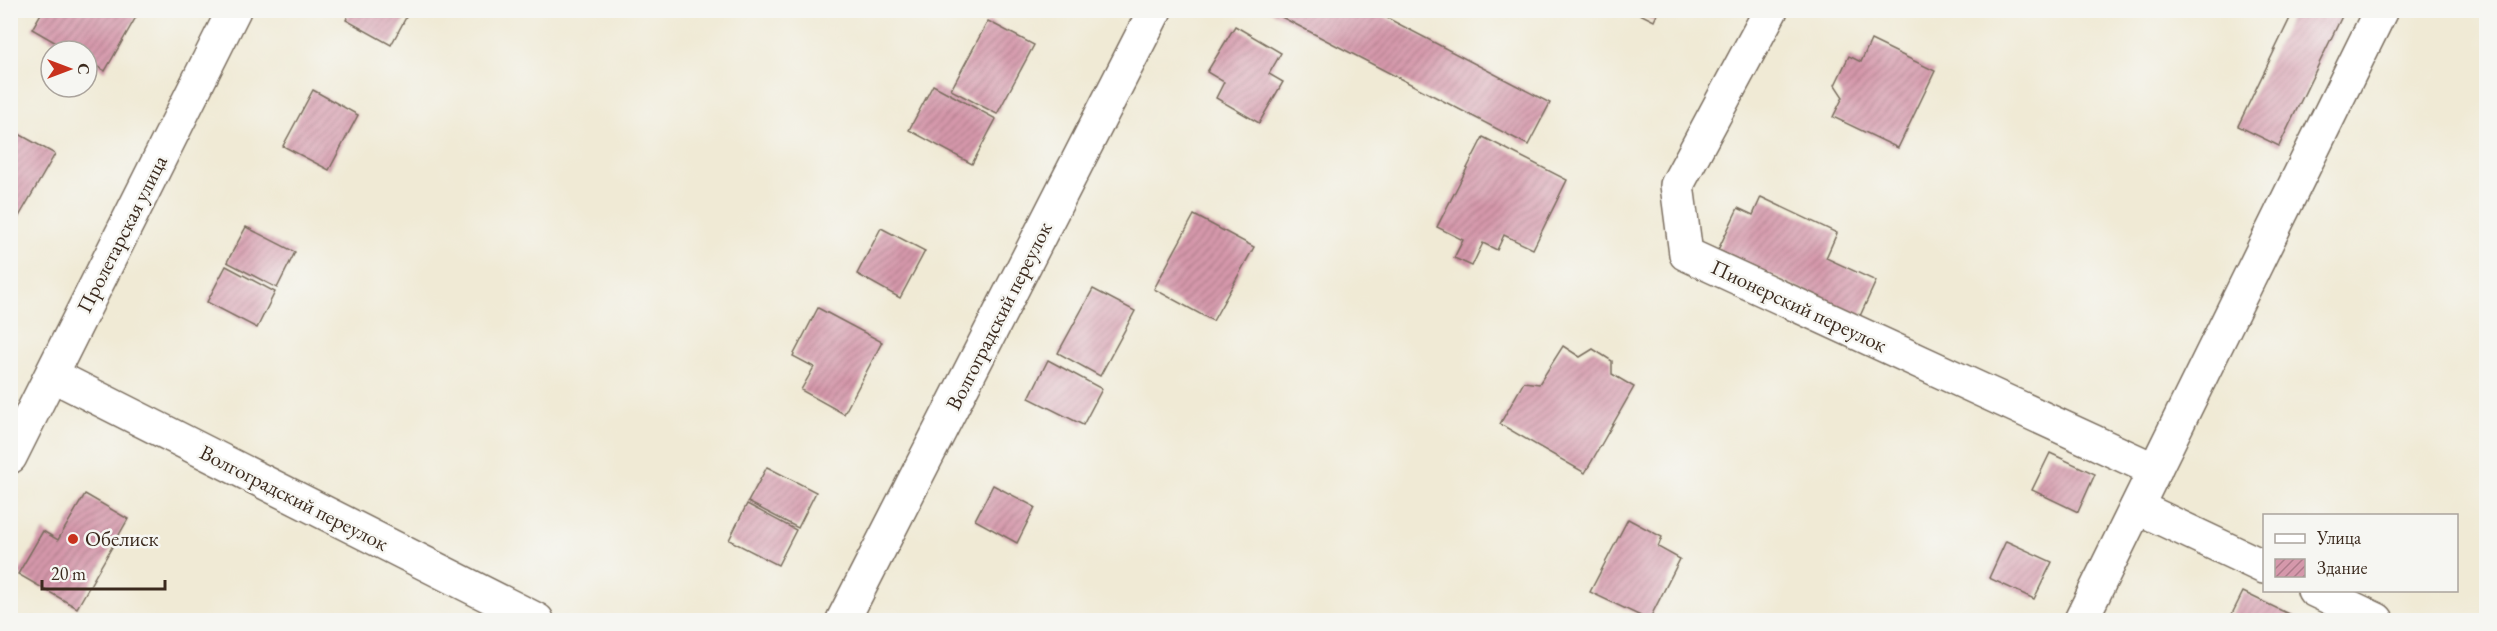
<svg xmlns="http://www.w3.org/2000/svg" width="2497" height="631" viewBox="0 0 2497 631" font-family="'EB Garamond',serif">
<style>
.building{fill:url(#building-hatch)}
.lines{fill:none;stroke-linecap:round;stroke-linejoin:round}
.minor-casing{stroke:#7a6d5e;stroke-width:36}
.minor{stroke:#fff;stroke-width:33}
.poi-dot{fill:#c8321e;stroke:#f6f6f2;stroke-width:2}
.labels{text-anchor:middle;stroke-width:5;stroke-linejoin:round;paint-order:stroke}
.street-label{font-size:21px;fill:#3b2a1e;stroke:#f6f6f2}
.poi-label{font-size:21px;fill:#3b2a1e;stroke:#f6f6f2;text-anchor:start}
</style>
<defs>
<pattern id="building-hatch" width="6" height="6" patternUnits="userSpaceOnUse" patternTransform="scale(1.5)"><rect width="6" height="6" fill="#d598ab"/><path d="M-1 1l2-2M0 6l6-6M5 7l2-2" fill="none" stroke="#ae7c8b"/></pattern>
</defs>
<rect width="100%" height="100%" fill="#f6f6f2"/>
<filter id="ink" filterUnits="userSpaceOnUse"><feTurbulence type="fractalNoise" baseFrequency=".0167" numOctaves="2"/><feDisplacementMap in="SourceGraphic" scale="12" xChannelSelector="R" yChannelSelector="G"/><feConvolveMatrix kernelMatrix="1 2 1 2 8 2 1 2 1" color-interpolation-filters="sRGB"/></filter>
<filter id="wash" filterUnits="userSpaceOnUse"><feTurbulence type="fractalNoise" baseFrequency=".008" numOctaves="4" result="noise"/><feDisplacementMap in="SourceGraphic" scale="24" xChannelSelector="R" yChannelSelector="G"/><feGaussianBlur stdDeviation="1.35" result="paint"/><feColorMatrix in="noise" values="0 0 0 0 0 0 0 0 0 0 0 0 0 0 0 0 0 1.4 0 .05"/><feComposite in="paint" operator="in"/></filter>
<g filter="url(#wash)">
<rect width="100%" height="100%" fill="#f0ead5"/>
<g id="blocks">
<g class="building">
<path d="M43,10H140L105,71L87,61V51H70L32,29Z"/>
<path d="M351,10H410L391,45L346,20Z"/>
<path d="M1268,10H1372L1550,103L1528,145Z"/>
<path d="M1632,10H1659L1654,21Z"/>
<path d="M2294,10H2345L2279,146L2238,126Z"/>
<path d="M988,21L1034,45L997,114L951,90Z"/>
<path d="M1235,26L1281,53L1269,74L1283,82L1259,123L1216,98L1224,82L1207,72Z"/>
<path d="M1871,40L1935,71L1898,148L1833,117L1843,97L1835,85L1849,56L1861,62Z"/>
<path d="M933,85L996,119L972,164L909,130Z"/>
<path d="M313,90L358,115L329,170L283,146Z"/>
<path d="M10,129L55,154L10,232Z"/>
<path d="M1483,137L1567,180L1533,249L1504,235L1497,250L1483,243L1472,266L1454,258L1463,240L1437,227Z"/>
<path d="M1761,197L1837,233L1826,258L1876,281L1860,316L1718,250L1738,208L1753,215Z"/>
<path d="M1194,215L1254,247L1213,321L1154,289Z"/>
<path d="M246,227L295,252L277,288L227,262Z"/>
<path d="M881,228L925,251L900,298L857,274Z"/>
<path d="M226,266L275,292L257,328L207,302Z"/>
<path d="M1093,289L1135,311L1100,376L1058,353Z"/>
<path d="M818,308L882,342L844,414L801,390L814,367L793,356Z"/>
<path d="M1563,346L1580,357L1593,349L1612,361V374L1634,387L1585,473L1500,424L1524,382L1539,384Z"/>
<path d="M1048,360L1102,389L1083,425L1029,398Z"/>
<path d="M2050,453L2095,474L2078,512L2032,490Z"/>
<path d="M767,467L816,492L798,528L748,502Z"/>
<path d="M993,485L1035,507L1017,543L975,520Z"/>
<path d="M85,494L128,519L77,608L18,574L43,531L58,540Z"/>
<path d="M747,504L796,530L778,565L729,540Z"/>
<path d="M1628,519L1662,537L1658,547L1680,559L1649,620L1590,592Z"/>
<path d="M2006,541L2052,562L2034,599L1989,578Z"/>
<path d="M2243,592L2301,620H2229Z"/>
</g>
</g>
</g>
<g filter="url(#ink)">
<use href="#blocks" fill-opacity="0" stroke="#7a6d5e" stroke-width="1.5"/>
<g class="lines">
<defs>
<g id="minor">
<path d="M1771,10L1677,185L1686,254L2155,470"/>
<path d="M52,375L537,620"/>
<path d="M10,457L234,10"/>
<path d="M2137,507L2264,567"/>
<path d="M2314,590L2377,620"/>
<path d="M843,620L1155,10"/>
<path d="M2081,620L2381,10"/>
</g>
</defs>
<use href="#minor" class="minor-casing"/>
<use href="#minor" class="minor"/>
</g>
</g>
<circle class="poi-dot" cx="73" cy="539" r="6"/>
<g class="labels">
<g class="street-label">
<text transform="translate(122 234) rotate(-63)" y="7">Пролетарская улица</text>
<text transform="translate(1799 306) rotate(25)" y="7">Пионерский переулок</text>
<text transform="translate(999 316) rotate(-63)" y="7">Волгоградский переулок</text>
<text transform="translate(294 498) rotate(27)" y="7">Волгоградский переулок</text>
</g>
<g class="poi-label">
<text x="85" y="546">Обелиск</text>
</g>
</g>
<rect width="2497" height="631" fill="none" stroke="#f6f6f2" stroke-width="36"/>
<rect x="2263" y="514" width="195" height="78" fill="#f6f6f2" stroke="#aba49d" stroke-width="1.5"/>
<rect x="2275" y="534" width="30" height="9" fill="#ffffff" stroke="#aba49d" stroke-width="1.5"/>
<text x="2317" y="544" font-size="18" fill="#3b2a1e">Улица</text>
<rect x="2275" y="559" width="30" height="18" fill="url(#building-hatch)" stroke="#aba49d" stroke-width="1.5"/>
<text x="2317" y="574" font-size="18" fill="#3b2a1e">Здание</text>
<g transform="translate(69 69) rotate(90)"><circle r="28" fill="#f6f6f2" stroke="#aba49d" stroke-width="1.5"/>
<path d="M0-4.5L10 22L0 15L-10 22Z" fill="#c8321e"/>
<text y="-9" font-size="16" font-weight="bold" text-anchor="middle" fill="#3b2a1e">С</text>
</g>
<path d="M42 580v9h123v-9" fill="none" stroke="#3b2a1e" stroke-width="3"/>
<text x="51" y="580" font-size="18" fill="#3b2a1e" stroke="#f6f6f2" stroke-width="4.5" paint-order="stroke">20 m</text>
</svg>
